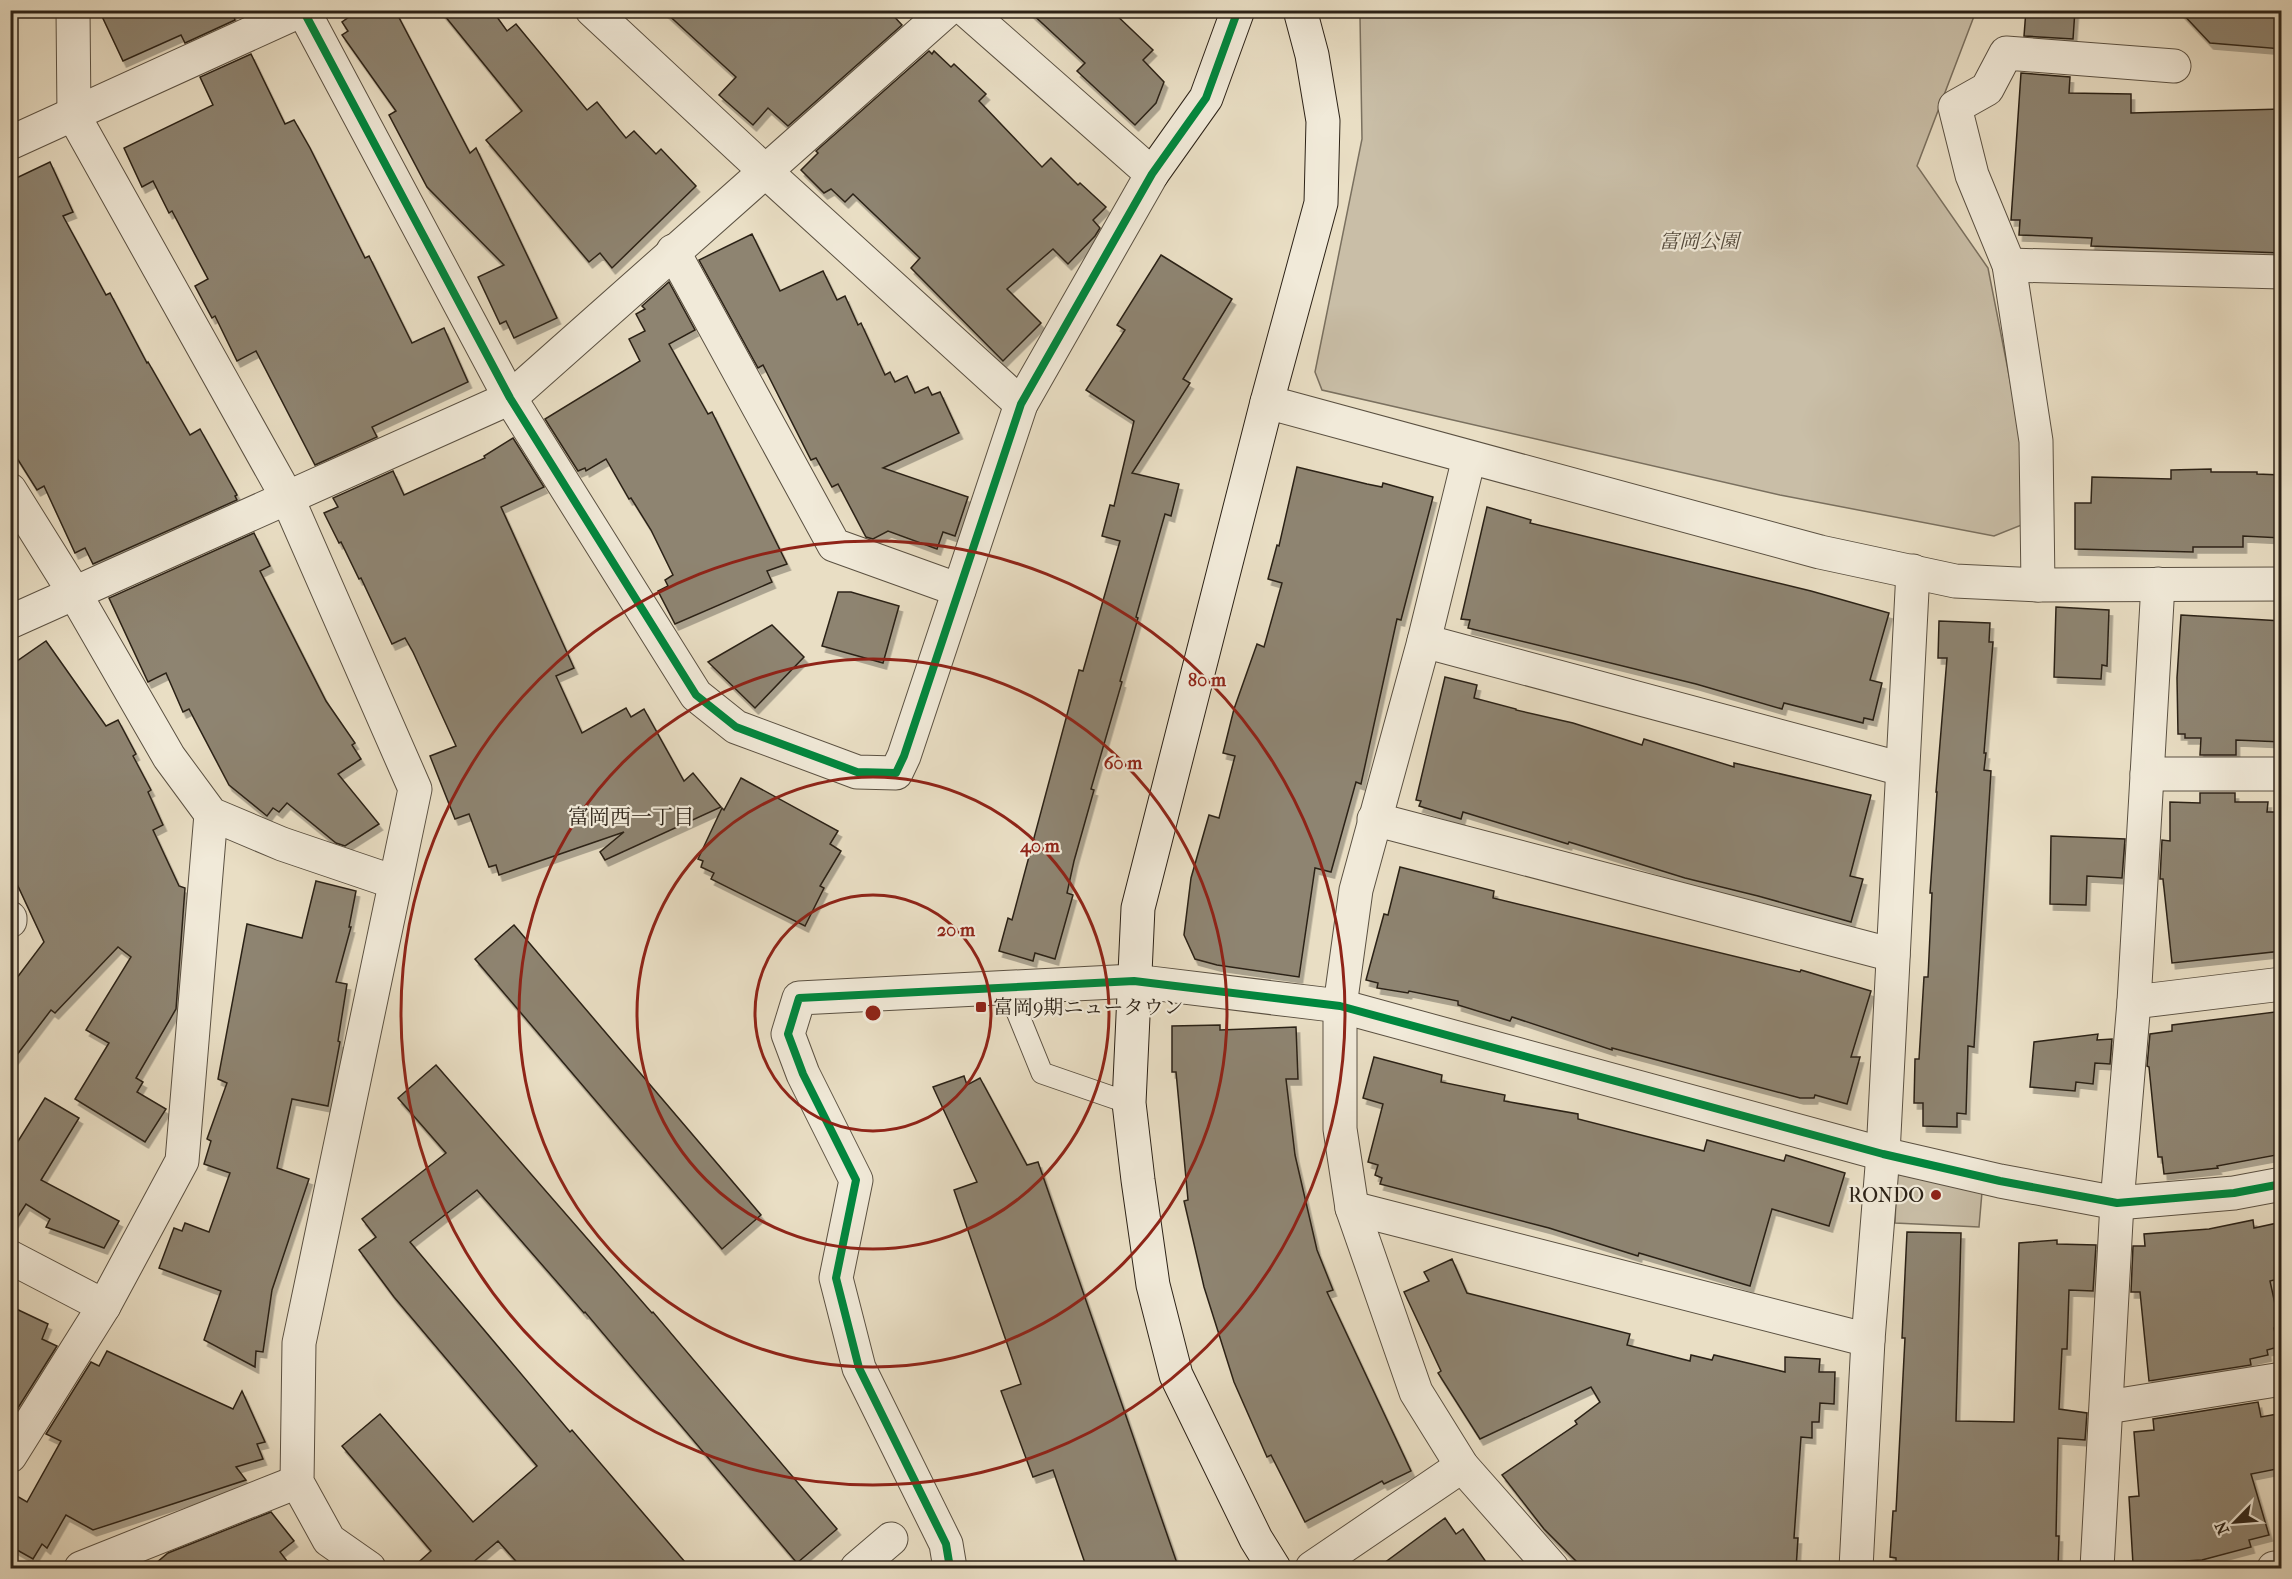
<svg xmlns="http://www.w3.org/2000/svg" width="2292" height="1579" viewBox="0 0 2292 1579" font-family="'IM FELL French Canon','Noto Serif JP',serif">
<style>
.green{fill:#c9bea7;stroke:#7a705f;stroke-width:1.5}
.building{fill:#8e8471;stroke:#2c2217;stroke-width:1.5;filter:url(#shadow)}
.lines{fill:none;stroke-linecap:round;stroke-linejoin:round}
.lane-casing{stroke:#5b5142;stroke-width:23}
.street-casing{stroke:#5b5142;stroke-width:35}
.secondary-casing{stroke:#2c2217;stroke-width:35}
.lane{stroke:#f1ead9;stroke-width:21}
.street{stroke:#f1ead9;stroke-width:33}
.secondary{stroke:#f1ead9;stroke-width:33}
.cycleway-casing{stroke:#f1ead9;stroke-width:11}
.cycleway{stroke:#00873e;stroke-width:8}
.ring{fill:none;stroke:#8f2418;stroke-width:3}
.poi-dot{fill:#8f2418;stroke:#f1ead9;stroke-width:2}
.labels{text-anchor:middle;stroke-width:4.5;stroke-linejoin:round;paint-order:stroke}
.park-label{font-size:20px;font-style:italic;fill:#53493b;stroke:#f1ead9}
.poi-label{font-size:20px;fill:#2c2217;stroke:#f1ead9;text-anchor:start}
.neighbourhood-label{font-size:21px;fill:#2c2217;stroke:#f1ead9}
.centre{fill:#8f2418;stroke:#f1ead9;stroke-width:3}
.ring-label{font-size:18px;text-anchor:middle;font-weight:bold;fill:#8f2418;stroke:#f1ead9;stroke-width:4.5;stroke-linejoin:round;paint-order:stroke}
</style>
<defs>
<filter id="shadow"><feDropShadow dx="3.5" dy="6" stdDeviation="0" flood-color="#0004"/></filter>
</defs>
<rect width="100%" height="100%" fill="#e9dec4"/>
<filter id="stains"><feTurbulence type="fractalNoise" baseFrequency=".00333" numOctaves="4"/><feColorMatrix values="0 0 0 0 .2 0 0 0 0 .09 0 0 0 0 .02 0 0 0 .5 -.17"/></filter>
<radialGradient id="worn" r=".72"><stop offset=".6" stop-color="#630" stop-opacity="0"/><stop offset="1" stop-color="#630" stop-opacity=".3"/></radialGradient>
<g class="green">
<path d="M1356,11H1976L1917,166L1988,268L2028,472L2024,524L1994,536L1780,495L1322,390L1315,372L1362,139L1360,17Z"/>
<path d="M1897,1174L1982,1192L1979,1227L1895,1223Z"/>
</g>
<g class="building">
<path d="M99,10H232L235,20L185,43L181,35L123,61Z"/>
<path d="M359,10H395L470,153L476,148L557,318L514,338L506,321L500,324L478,277L504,265L427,187L389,115L396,111L342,35L348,31L342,22Z"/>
<path d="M440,10H492L507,31L516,24L587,110L597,102L626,138L634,131L656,154L661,149L696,186L612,268L600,253L589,262L486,140L522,111Z"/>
<path d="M663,10H888L902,25L788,126L768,108L753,125L719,95L736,77Z"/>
<path d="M1028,10H1111L1153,50L1143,60L1164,82L1156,103L1135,125L1077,71L1085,63Z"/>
<path d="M2026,10H2075L2073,39L2024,36Z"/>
<path d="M2179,10H2282V49L2210,43Z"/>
<path d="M929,51L932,54L934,51L951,67L954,64L986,94L979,101L1042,167L1051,158L1078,185L1080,183L1106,207L1093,220L1100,228L1095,236L1068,264L1053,249L1007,289L1041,323L1003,361L911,268L920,258L853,194L845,202L831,189L824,193L801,170L818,153L816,151Z"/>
<path d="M251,54L285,124L294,120L310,148L365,258L369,256L412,343L444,328L468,382L372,427L377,437L315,465L256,351L237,361L215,316L212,318L195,286L208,279L172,211L169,213L153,181L142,187L124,148L213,105L200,77Z"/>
<path d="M2021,73L2070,77L2069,93L2131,94V113L2282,109V253L2091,246L2092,238L2019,235L2020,220H2011Z"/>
<path d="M50,162L73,212L63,216L106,295L110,293L147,363L148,362L190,435L200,429L237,495L235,496L237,500L93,564L85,548L75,553L44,486L37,490L10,447V181Z"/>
<path d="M752,234L780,291L823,271L837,300L845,296L858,325L861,323L885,375L890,372L895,382L907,376L915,393L928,387L932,395L940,392L959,433L883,468L968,497L955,536L943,532L937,549L888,531L873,539L866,537L838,484L832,487L816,458L811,460L763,365L758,368L699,260Z"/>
<path d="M1161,255L1232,299L1183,379L1190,383L1132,473L1179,484L1171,516L1165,514L1136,617L1138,618L1120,681L1122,682L1091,789L1094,790L1074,861L1067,893L1073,895L1055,959L1035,953L1033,961L999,951L1008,918L1012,920L1079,670L1083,671L1120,541L1102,536L1110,505L1114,506L1134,421L1086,390L1125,330L1117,325Z"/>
<path d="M669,282L695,330L669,344L708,414L712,412L787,564L767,571L772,582L675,624L658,591L668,586L665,580L673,575L651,530L631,498L629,499L606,459L586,471L585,468L578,471L545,419L640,361L629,339L645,331L636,314L645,309L642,306Z"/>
<path d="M513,438L544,487L501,507L574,668L556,676L582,733L626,708L631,717L644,709L684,781L693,773L721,807L605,860L600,852L624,832L499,875L496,865L489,867L469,814L455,819L430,756L456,746L413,652L405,638L392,644L361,578L359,579L341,542L339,543L324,513L338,507L333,498L393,471L404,495L485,458L484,456Z"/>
<path d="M1297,467L1367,484L1382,487L1383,483L1433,497L1401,620L1397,619L1361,784L1356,782L1331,872L1315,868L1299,977L1217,965L1195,959L1184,935L1191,878L1209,815L1219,818L1235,756L1223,753L1234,709L1257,644L1264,647L1282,583L1268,579L1277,545L1279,546Z"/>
<path d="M2211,469V472H2257V474L2282,475V538L2243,536V547H2193V552L2075,549V503H2091L2092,477L2171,479V470Z"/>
<path d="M1487,507L1531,520L1530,523L1811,591L1889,613L1870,680L1882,683L1873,720L1864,718L1863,723L1784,703L1782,709L1696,684L1468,628L1470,620L1461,619Z"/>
<path d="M254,533L270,566L260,571L326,701L355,743L352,745L361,759L338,774L379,824L345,846L336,843L287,803L279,812L273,808L267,816L229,785L189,709L183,712L166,673L148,682L109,598Z"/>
<path d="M838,592H851L899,606L883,663L822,646Z"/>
<path d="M2056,607L2109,610L2107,666L2102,665L2101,679L2054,677Z"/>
<path d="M2181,615L2282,621V742L2236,740V755H2200L2201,738H2185V734H2178L2177,678Z"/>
<path d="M1939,621L1990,623L1989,642H1993L1984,753H1986L1984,770L1991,771L1974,1047L1968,1046L1966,1114L1957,1113V1127L1923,1126V1103H1914L1915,1059H1919L1924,977H1928L1932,893H1930L1937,792H1936L1947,658H1938Z"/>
<path d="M772,625L804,657L755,708L708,662Z"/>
<path d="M46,641L106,726L118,720L136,754L133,756L151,790L148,792L163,825L153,830L179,886L185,888L176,1009L136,1078L143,1082L137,1092L166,1109L145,1142L75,1099L109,1043L86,1030L131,957L118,947L55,1013L51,1010L10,1064V987L44,942L10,869V666Z"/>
<path d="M1445,677L1477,685L1474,698L1516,709V710L1573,723L1642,745L1644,739L1734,767V763L1871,795L1850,876L1863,879L1851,922L1758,896L1685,878L1569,842L1568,844L1463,812L1461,819L1419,806L1421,801L1416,800Z"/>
<path d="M741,778L838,831L830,844L841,851L820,886L824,888L805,926L711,879L714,873L701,867L703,861L698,859L722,808L724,810Z"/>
<path d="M2200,793H2235V802H2268L2267,812H2282V951L2172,963L2163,879H2160L2162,840L2170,841V802L2200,803Z"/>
<path d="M2051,836L2125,839L2122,878L2087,876L2086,905L2050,904Z"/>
<path d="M1400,867L1494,891L1493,898L1800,972L1801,970L1871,991L1851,1057H1860L1847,1104L1815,1095L1814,1098H1800L1612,1048V1050L1512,1017L1510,1021L1458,1005V1001L1409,991L1408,993L1377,988L1378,983L1366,980L1384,914L1388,915Z"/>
<path d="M316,881L356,891L349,927H351L336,982L347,984L338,1041L340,1042L328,1106L292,1099L277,1168L309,1179L272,1290L263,1352L256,1351L255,1367L204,1340L221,1291L159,1268L174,1228L182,1231L185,1223L209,1232L230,1173L204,1164L211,1141L207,1139L227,1083L218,1079L247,924L302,938Z"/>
<path d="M514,925L761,1215L722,1249L475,959Z"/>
<path d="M2275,1012L2276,1020L2282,1019V1154L2217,1166L2218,1168L2164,1174L2162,1157H2158L2149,1067L2147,1066L2150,1034L2172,1031V1025Z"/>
<path d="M1220,1025V1030L1296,1027L1298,1079H1286L1295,1155L1317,1250L1333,1290L1327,1292L1411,1471L1384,1484L1382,1481L1305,1522L1271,1455L1267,1457L1234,1382L1204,1287L1184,1201L1188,1200L1176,1072H1172V1026Z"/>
<path d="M2098,1034L2097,1040L2112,1039L2110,1064L2095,1063L2093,1084L2076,1082L2075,1091L2030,1087L2034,1042Z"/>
<path d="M1374,1057L1442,1075L1441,1082L1505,1095L1504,1101L1578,1114V1119L1704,1151L1707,1140L1784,1161L1786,1155L1845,1173L1829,1226L1772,1209L1750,1286L1639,1253L1638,1256L1549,1228L1380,1184L1382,1178L1375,1175L1378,1165L1368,1162L1383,1104L1363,1098Z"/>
<path d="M436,1065L652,1313L653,1312L837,1529L797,1563L585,1312L584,1313L477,1190L410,1242L570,1432L572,1430L691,1569L522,1568L498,1541L465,1569H411L431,1551L342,1446L380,1414L473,1522L537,1466L394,1297L359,1250L376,1237L362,1219L446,1153L398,1098Z"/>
<path d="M964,1076L967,1085L980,1078L1027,1165L1038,1162L1179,1569H1087L1053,1470L1033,1477L1001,1391L1021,1384L954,1190L977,1182L933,1087Z"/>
<path d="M45,1098L79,1118L41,1180L119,1221L104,1248L46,1227L50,1219L26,1204L10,1229V1154Z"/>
<path d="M2253,1220L2254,1228L2282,1222V1278L2270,1281L2280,1327L2274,1328L2278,1347L2267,1350L2268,1355L2250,1359L2251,1365L2149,1381L2140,1292H2131L2133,1246H2145L2144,1234L2209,1229Z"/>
<path d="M1907,1232L1961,1233L1956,1421L2014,1422L2019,1243L2057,1240V1244L2096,1245L2093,1291L2069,1290L2067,1349H2062L2059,1409L2087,1413L2085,1440L2058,1438L2056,1536H2059L2058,1569H1896V1558L1890,1557L1893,1511H1896L1905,1338H1902Z"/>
<path d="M1452,1259L1467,1293L1630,1334L1627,1345L1690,1361L1691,1355L1712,1360L1714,1355L1785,1372V1357L1820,1359L1819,1372H1835L1834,1404L1820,1403L1819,1422H1812V1438L1801,1437L1794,1538H1798L1796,1569H1584L1544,1529L1502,1475L1577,1424L1575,1421L1600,1402L1591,1387L1480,1439L1438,1373L1441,1371L1404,1292L1429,1281L1424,1272Z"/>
<path d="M10,1306L48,1324L42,1339L57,1346L11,1419Z"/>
<path d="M107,1351L233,1409L242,1391L265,1442L257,1444L263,1459L236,1467L246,1480L93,1530L66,1515L47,1548L42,1544L33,1559L10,1546V1492L27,1502L61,1441L46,1434L91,1362L99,1366Z"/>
<path d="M2258,1402L2261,1417L2277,1414L2282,1432V1468L2251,1474L2269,1535L2249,1540L2251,1547L2202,1560L2133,1564L2129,1497L2139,1496L2134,1432L2154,1430L2153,1419Z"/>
<path d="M271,1512L294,1541L280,1552L293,1569H149L168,1553Z"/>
<path d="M1445,1518L1456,1534L1463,1529L1491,1569H1376Z"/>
</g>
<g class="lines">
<defs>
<path id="lane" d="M1007,987L1042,1073L1129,1103"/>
<g id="street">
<path d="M73,10L74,116L287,497L415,789L299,1343L297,1482L329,1540L369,1568"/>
<path d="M303,10L510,398L696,695L736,727L857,772L896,773L904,756L1021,404L1152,174L966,10"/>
<path d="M592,10L765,171L1021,404"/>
<path d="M10,143L302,10"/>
<path d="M673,251L834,545L959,590"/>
<path d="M2009,265L2282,272"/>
<path d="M1267,402L1820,552L1955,581L2038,585L2282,584"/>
<path d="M1469,458L1424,641L1356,890L1340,1006V1129L1352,1208L1416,1392L1462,1466L1552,1568"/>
<path d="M10,490L75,594L169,757L211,814L282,844L394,882"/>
<path d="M2038,585L2036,441L2009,265L1972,175L1955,107L1987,89L2006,53L2174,66"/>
<path d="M10,622L510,398L947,10"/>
<path d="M1424,641L1902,769"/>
<path d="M2147,774H2282"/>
<path d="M1374,819L1893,955"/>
<path d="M10,918V921"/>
<path d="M2134,1002L2282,984"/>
<path d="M1352,1208L1868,1340"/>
<path d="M10,1257L104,1306"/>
<path d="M2107,1407L2282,1379"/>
<path d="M10,1456L104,1306L182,1161L211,814"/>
<path d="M81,1568L297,1482"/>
<path d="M857,1568L891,1539"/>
<path d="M950,1568L946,1544L859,1368L836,1278L856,1180L803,1074L788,1034L799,998L1134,981L1340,1006L1883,1154L2000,1181L2117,1203L2234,1193L2282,1184"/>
<path d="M1312,1568L1462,1466"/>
<path d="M1856,1568L1868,1340L1883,1154L1913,571"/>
<path d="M2097,1568L2117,1203L2134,1002L2158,584"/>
<path d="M2274,1568L2282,1567"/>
</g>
<g id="secondary">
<path d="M1152,174L1206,98L1238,10"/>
<path d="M1274,1568L1256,1539L1176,1375L1153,1285L1138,1180L1129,1103L1138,908L1267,402L1321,203L1323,121L1312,55L1300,10"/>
</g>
</defs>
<use href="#lane" class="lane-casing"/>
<use href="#street" class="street-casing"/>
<use href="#secondary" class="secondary-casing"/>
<use href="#lane" class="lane"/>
<use href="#street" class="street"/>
<use href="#secondary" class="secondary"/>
<defs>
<g id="cycleway">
<path d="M303,10L510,398L696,695L736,727L857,772L896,773L904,756L1021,404L1152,174L1206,98L1238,10"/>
<path d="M950,1568L946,1544L859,1368L836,1278L856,1180L803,1074L788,1034L799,998L1134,981L1340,1006L1883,1154L2000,1181L2117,1203L2234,1193L2282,1184"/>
</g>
</defs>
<use href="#cycleway" class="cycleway-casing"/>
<use href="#cycleway" class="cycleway"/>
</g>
<g class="ring">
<circle cx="873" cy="1013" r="118"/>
<circle cx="873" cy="1013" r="236"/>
<circle cx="873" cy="1013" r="354"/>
<circle cx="873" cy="1013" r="472"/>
</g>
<g class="poi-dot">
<rect x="975" y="1001" width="12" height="12" rx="3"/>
<circle cx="1936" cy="1195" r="6"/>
</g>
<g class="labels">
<g class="park-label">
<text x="1699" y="248">富岡公園</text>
</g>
<g class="poi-label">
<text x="993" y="1014">富岡9期ニュータウン</text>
<text x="1924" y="1202" text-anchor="end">RONDO</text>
</g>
<g class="neighbourhood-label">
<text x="631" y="824">富岡西一丁目</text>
</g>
</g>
<circle cx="873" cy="1013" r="9" class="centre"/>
<g class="ring-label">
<text x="1207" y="686">80 m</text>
<text x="1123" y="769">60 m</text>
<text x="1040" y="852">40 m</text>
<text x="956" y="936">20 m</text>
</g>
<rect width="2292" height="1579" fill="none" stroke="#e9dec4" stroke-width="36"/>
<rect x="12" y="12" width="2268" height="1555" fill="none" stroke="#2c2217" stroke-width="3"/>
<rect x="18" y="18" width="2256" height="1543" fill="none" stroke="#2c2217" stroke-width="1.5"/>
<g transform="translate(2235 1522) rotate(245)" stroke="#f1ead9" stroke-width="4.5" paint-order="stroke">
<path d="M0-4.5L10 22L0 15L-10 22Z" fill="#2c2217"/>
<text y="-9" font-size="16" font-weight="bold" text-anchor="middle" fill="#2c2217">N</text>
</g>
<rect width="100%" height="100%" filter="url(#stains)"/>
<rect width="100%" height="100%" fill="url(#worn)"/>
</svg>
